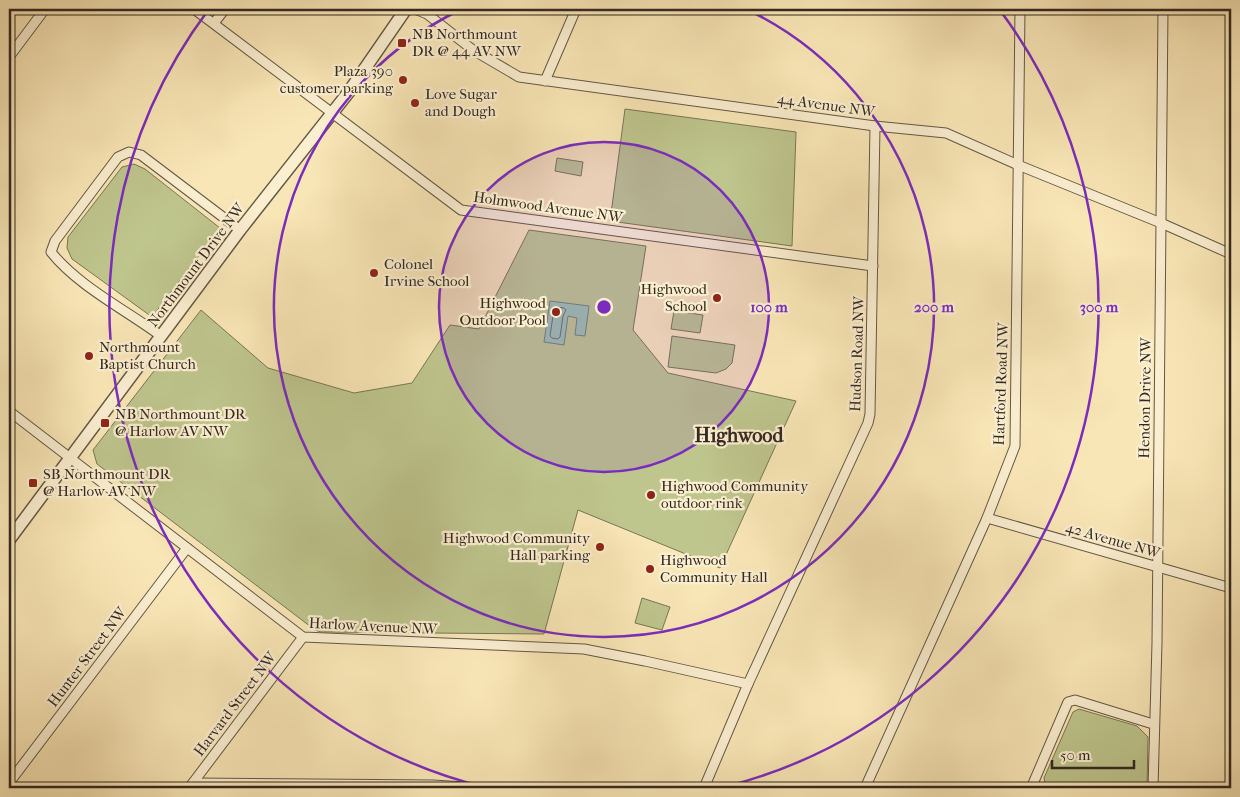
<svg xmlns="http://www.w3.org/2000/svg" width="1240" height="797" viewBox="0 0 1240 797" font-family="'IM FELL French Canon',serif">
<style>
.green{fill:#bec58d;stroke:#787757}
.water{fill:#9ec0ab;stroke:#738474}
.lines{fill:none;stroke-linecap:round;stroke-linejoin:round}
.shore{stroke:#687466;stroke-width:1}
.minor-casing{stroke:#645846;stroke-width:11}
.tertiary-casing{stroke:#645846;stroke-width:14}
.minor{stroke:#fbefd0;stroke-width:9}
.tertiary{stroke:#fbefd0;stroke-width:11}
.ring{fill:none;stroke:#7b2cbf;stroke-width:2.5}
.poi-dot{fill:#8f2418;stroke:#fbefd0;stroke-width:2}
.labels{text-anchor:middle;stroke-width:4.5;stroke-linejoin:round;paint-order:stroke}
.poi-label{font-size:15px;fill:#332921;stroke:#fbefd0;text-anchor:start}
.street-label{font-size:15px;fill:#332921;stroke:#fbefd0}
.district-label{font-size:20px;font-weight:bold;fill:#332921;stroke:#fbefd0}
.centre{fill:#7b2cbf;stroke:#fbefd0;stroke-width:2.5}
.ring-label{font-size:15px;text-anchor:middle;font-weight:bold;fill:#7b2cbf;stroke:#fbefd0;stroke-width:4.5;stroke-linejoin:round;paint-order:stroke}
</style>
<rect width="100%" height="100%" fill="#f9e6b6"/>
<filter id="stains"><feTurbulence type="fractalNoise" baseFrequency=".004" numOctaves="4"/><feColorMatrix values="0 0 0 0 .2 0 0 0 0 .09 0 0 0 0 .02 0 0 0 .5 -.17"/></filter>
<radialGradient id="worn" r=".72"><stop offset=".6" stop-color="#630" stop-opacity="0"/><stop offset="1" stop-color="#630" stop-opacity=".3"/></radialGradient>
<g class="green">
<path d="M625,109L796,132L792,246L610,221Z"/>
<path d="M557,158L583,162L581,176L555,171Z"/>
<path d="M134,164L145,169L220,228L152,317L72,259L67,248L68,237L122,167Z"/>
<path d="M529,230L646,246L633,330L668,373L796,401L720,568L578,510L544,634L321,632L315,630L97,464L93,450L201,310L268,368L354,393L412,383L450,325L479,329Z"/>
<path d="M674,311L703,315L700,333L671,329Z"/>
<path d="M672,336L735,345L732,363L726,369L716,373L668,367Z"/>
<path d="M642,598L670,607L662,630L635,623Z"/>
<path d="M1079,709L1137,726L1148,737L1147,788H1046L1044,778L1073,712Z"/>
</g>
<path class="water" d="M550,301L589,306L585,336L575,335L577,318L568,316L564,345L544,342Z"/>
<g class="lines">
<path class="shore" d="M556,307L564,308L566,310L563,316L560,337L558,339L552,338L550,336L554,309Z"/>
<defs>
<g id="minor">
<path d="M194,9L461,210L873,266"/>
<path d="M415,9L427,14L473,50L519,77L875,126L946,133L1018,165L1161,223L1231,254"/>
<path d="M214,23L225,9"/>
<path d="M9,57L45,9"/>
<path d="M545,81L576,9"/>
<path d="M161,336C126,310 78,286 51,252L55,241L118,157L129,152L141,155L240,230"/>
<path d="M9,411L303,637L584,649L645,661L748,684"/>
<path d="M987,518L1231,588"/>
<path d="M9,783L187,548"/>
<path d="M193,783L433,785L480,788"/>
<path d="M189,788L303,637"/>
<path d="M704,788L748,684L868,423L870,414L875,126"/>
<path d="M865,788L987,518L1015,446L1020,9"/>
<path d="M1033,788L1032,786L1068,702L1075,700L1153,724"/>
<path d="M1153,788L1157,643L1163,9"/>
</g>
<path id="tertiary" d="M9,540L240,230L348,93L406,9"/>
</defs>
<use href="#minor" class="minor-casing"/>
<use href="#tertiary" class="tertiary-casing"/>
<use href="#minor" class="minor"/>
<use href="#tertiary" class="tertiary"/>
</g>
<circle cx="604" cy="307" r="165" fill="#7b2cbf" fill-opacity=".12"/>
<g class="ring">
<circle cx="604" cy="307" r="165"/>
<path d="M746 9A330 330 0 1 1 462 9"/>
<path d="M484 787A495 495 0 0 1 209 9M999 9A495 495 0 0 1 724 787"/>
</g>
<g class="poi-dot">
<rect x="397" y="38" width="10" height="10" rx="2.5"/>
<circle cx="403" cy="80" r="5"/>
<circle cx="415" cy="103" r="5"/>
<circle cx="374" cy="273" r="5"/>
<circle cx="717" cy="298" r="5"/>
<circle cx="556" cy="312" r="5"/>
<circle cx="89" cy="356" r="5"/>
<rect x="100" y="418" width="10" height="10" rx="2.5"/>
<rect x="28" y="478" width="10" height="10" rx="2.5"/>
<circle cx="651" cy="495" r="5"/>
<circle cx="600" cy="547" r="5"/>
<circle cx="650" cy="569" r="5"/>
</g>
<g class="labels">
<g class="poi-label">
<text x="412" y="39">NB Northmount<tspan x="412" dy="17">DR @ 44 AV NW</tspan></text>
<text x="393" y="76" text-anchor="end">Plaza 390<tspan x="393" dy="17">customer parking</tspan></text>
<text x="425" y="99">Love Sugar<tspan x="425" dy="17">and Dough</tspan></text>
<text x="384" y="269">Colonel<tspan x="384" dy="17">Irvine School</tspan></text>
<text x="707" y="294" text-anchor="end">Highwood<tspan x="707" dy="17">School</tspan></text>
<text x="546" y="308" text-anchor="end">Highwood<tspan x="546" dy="17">Outdoor Pool</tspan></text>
<text x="99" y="352">Northmount<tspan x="99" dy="17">Baptist Church</tspan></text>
<text x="115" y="419">NB Northmount DR<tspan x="115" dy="17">@ Harlow AV NW</tspan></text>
<text x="43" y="479">SB Northmount DR<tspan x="43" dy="17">@ Harlow AV NW</tspan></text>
<text x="661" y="491">Highwood Community<tspan x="661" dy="17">outdoor rink</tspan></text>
<text x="590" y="543" text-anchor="end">Highwood Community<tspan x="590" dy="17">Hall parking</tspan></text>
<text x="660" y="565">Highwood<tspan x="660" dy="17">Community Hall</tspan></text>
</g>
<g class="street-label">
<text transform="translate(826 105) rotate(8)" y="5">44 Avenue NW</text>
<text transform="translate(548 207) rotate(8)" y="5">Holmwood Avenue NW</text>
<text transform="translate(196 265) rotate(-53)" y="5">Northmount Drive NW</text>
<text transform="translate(857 354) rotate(-88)" y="5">Hudson Road NW</text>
<text transform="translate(1001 384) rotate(-88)" y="5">Hartford Road NW</text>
<text transform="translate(1145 398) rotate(-89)" y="5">Hendon Drive NW</text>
<text transform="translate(1113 540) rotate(16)" y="5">42 Avenue NW</text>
<text transform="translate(373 626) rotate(3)" y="5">Harlow Avenue NW</text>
<text transform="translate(87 657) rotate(-53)" y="5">Hunter Street NW</text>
<text transform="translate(235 704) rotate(-53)" y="5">Harvard Street NW</text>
</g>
<g class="district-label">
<text x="739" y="442">Highwood</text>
</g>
</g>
<circle cx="604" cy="307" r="8" class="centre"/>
<g class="ring-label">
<text x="769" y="312">100 m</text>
<text x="934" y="312">200 m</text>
<text x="1099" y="312">300 m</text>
</g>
<rect width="1240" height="797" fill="none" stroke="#f9e6b6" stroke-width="30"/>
<rect x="10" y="10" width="1220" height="777" fill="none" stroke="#332921" stroke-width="2.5"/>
<rect x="15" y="15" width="1210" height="767" fill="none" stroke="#332921"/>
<path d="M1052 760v8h82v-8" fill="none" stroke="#332921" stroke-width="2.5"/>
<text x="1060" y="760" font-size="15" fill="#332921" stroke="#fbefd0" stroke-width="4" paint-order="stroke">50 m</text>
<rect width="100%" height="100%" filter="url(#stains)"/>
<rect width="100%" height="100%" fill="url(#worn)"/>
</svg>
